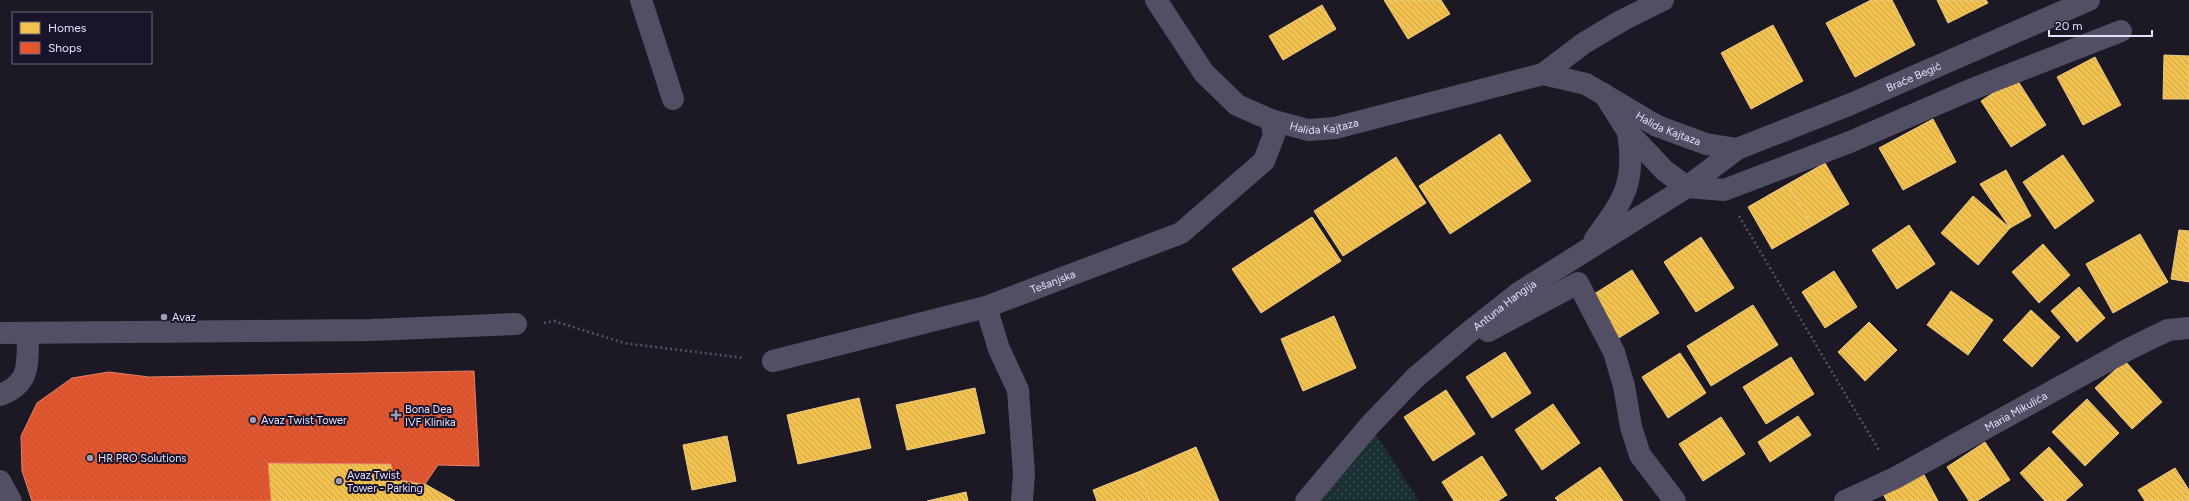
<svg xmlns="http://www.w3.org/2000/svg" width="2189" height="501" viewBox="0 0 2189 501" font-family="Figtree,sans-serif">
<style>
.grass{fill:url(#grass-dots)}
.homes{fill:url(#homes-back-hatch);stroke:#eeca82}
.shops{fill:url(#shops-back-hatch);stroke:#e4806c}
.lines{fill:none;stroke-linecap:round;stroke-linejoin:round}
.path{stroke:#4c5663;stroke-width:2.5;stroke-dasharray:2 3;stroke-linecap:butt}
.minor{stroke:#524f64;stroke-width:22}
.poi-dot{fill:#9e9ab1;stroke:#19142a;stroke-width:1.5}
.labels{text-anchor:middle;stroke-width:4;stroke-linejoin:round;paint-order:stroke}
.street-label{font-size:11px;fill:#e4e0fc;stroke:#19142a}
.poi-label{font-size:11px;fill:#e4e0fc;stroke:#19142a;text-anchor:start}
</style>
<defs>
<pattern id="grass-dots" width="8" height="8" patternUnits="userSpaceOnUse"><rect width="8" height="8" fill="#192f31"/><path d="M2 2h.1M6 6h.1" fill="none" stroke="#3a4d50" stroke-width="1.8" stroke-linecap="round"/></pattern>
<pattern id="homes-back-hatch" width="6" height="6" patternUnits="userSpaceOnUse"><rect width="6" height="6" fill="#f2c14e"/><path d="M-1 5l2 2M0 0l6 6M5-1l2 2" fill="none" stroke="#c6a24e"/></pattern>
<pattern id="shops-back-hatch" width="6" height="6" patternUnits="userSpaceOnUse"><rect width="6" height="6" fill="#e4572e"/><path d="M-1 5l2 2M0 0l6 6M5-1l2 2" fill="none" stroke="#b45137"/></pattern>
</defs>
<rect width="100%" height="100%" fill="#1c1925"/>
<path class="grass" d="M1370,425L1419,501H1306Z"/>
<g class="homes">
<path d="M1384,0H1441L1450,14L1408,39Z"/>
<path d="M1871,0H1892L1915,45L1855,77L1826,23Z"/>
<path d="M1937,0H1986L1988,3L1948,23Z"/>
<path d="M1322,5L1336,29L1283,60L1269,36Z"/>
<path d="M1773,25L1803,81L1751,109L1721,53Z"/>
<path d="M2164,55L2189,56V99H2163Z"/>
<path d="M2095,57L2121,105L2083,125L2057,77Z"/>
<path d="M2016,78L2046,125L2011,147L1981,101Z"/>
<path d="M1933,119L1956,162L1903,190L1879,148Z"/>
<path d="M1500,134L1531,181L1450,234L1419,186Z"/>
<path d="M2063,155L2094,201L2055,229L2023,182Z"/>
<path d="M1396,157L1426,203L1343,256L1314,211Z"/>
<path d="M1825,163L1849,204L1812,226L1788,184Z"/>
<path d="M2006,170L2031,216L2010,228L1980,184Z"/>
<path d="M1788,184L1812,226L1772,249L1748,207Z"/>
<path d="M1973,196L2010,228L1978,265L1941,233Z"/>
<path d="M1312,217L1341,261L1261,313L1232,269Z"/>
<path d="M1909,225L1935,264L1897,289L1872,250Z"/>
<path d="M2179,230L2189,231V282L2171,279Z"/>
<path d="M2140,234L2168,282L2113,313L2086,264Z"/>
<path d="M1701,237L1734,288L1696,312L1664,262Z"/>
<path d="M2043,244L2070,275L2039,303L2012,272Z"/>
<path d="M1632,270L1659,313L1617,339L1591,296Z"/>
<path d="M1834,271L1857,307L1825,328L1802,292Z"/>
<path d="M2079,287L2105,318L2077,342L2051,311Z"/>
<path d="M1951,291L1993,320L1968,355L1927,325Z"/>
<path d="M1753,305L1778,345L1711,386L1687,346Z"/>
<path d="M2031,310L2060,337L2032,367L2003,340Z"/>
<path d="M1334,316L1356,368L1303,391L1281,339Z"/>
<path d="M1869,322L1897,350L1865,381L1838,352Z"/>
<path d="M1505,352L1531,393L1492,418L1466,377Z"/>
<path d="M1680,353L1706,393L1668,418L1642,377Z"/>
<path d="M1791,357L1814,394L1766,424L1743,387Z"/>
<path d="M2125,361L2162,402L2132,429L2095,388Z"/>
<path d="M975,388L985,433L907,450L896,405Z"/>
<path d="M1446,390L1475,434L1433,461L1404,417Z"/>
<path d="M859,398L871,448L798,464L787,415Z"/>
<path d="M2087,399L2119,433L2085,466L2052,432Z"/>
<path d="M1553,404L1580,443L1542,470L1515,430Z"/>
<path d="M1798,416L1811,435L1770,462L1758,442Z"/>
<path d="M1721,417L1745,454L1703,481L1679,444Z"/>
<path d="M727,436L736,481L692,490L683,445Z"/>
<path d="M1985,442L2010,480L1977,501H1969L1947,467Z"/>
<path d="M1196,447L1219,501H1150L1138,472Z"/>
<path d="M2049,447L2083,485L2065,501H2045L2020,473Z"/>
<path d="M1482,456L1507,495L1498,501H1454L1442,482Z"/>
<path d="M268,463L391,464L394,479L425,484L455,501H271Z"/>
<path d="M1600,467L1623,501H1558L1555,498Z"/>
<path d="M2175,468L2189,490V501H2145L2138,490Z"/>
<path d="M1922,471L1938,501H1887L1882,492Z"/>
<path d="M1138,472L1150,501H1097L1093,490Z"/>
<path d="M966,492L968,501H927Z"/>
</g>
<path class="shops" d="M474,371L479,466L438,465L425,484L394,479L391,464L268,463L271,501H32L22,471L21,436L37,403L72,378L109,372L149,377Z"/>
<g class="lines">
<g class="path">
<path d="M1739,216L1880,452"/>
<path d="M544,323L554,321L624,343L744,358"/>
</g>
<g class="minor">
<path d="M641,0L673,99"/>
<path id="s1" d="M1156,0L1204,73L1237,105L1271,120L1308,130L1335,128L1543,74L1584,43L1621,21L1663,0"/>
<path id="s2" d="M1543,74L1586,84L1657,126L1706,144L1737,149"/>
<path d="M1604,94L1628,132L1665,171L1687,187L1724,190L1850,142L1970,90L2121,31"/>
<path d="M1595,239C1624,199 1636,184 1628,132"/>
<path d="M986,307L999,349L1018,390L1024,474L1022,501"/>
<path d="M1488,331L1578,283L1614,352L1624,386L1631,427L1640,455L1675,501"/>
<path d="M0,333L372,330L516,324"/>
<path id="s3" d="M773,361L986,307L1181,233L1264,161L1274,135L1271,120"/>
<path d="M0,395C32,383 27,363 28,333"/>
<path d="M0,481L11,501"/>
<path id="s4" d="M1306,501L1370,425L1415,378L1468,333L1520,292L1687,187L1737,149L1851,104L2089,0"/>
<path id="s5" d="M1845,501L1895,478L2129,349L2168,330L2189,328"/>
</g>
</g>
<g class="poi-dot">
<circle cx="164" cy="317" r="4"/>
<path d="M394 409h4v4h4v4h-4v4h-4v-4h-4v-4h4z"/>
<circle cx="253" cy="420" r="4"/>
<circle cx="90" cy="458" r="4"/>
<circle cx="339" cy="481" r="4"/>
</g>
<g class="labels">
<g class="street-label">
<text dy="4" stroke="none"><textPath href="#s4" startOffset="751">Braće Begić</textPath></text>
<text dy="4" stroke="none"><textPath href="#s1" startOffset="225">Halida Kajtaza</textPath></text>
<text dy="4" stroke="none"><textPath href="#s2" startOffset="138">Halida Kajtaza</textPath></text>
<text dy="4" stroke="none"><textPath href="#s3" startOffset="291">Tešanjska</textPath></text>
<text dy="4" stroke="none"><textPath href="#s4" startOffset="280">Antuna Hangija</textPath></text>
<text dy="4" stroke="none"><textPath href="#s5" startOffset="193">Maria Mikulića</textPath></text>
</g>
<g class="poi-label">
<text x="172" y="321">Avaz</text>
<text x="405" y="413">Bona Dea<tspan x="405" dy="13">IVF Klinika</tspan></text>
<text x="261" y="424">Avaz Twist Tower</text>
<text x="98" y="462">HR PRO Solutions</text>
<text x="347" y="479">Avaz Twist<tspan x="347" dy="13">Tower - Parking</tspan></text>
</g>
</g>
<rect x="12" y="12" width="140" height="52" fill="#19142a" stroke="#6a667e"/>
<rect x="20" y="22" width="20" height="12" fill="#f2c14e" stroke="#6a667e"/>
<text x="48" y="32" font-size="12" fill="#e4e0fc">Homes</text>
<rect x="20" y="42" width="20" height="12" fill="#e4572e" stroke="#6a667e"/>
<text x="48" y="52" font-size="12" fill="#e4e0fc">Shops</text>
<path d="M2049 30v6h103v-6" fill="none" stroke="#e4e0fc" stroke-width="2"/>
<text x="2055" y="30" font-size="12" fill="#e4e0fc" stroke="#19142a" stroke-width="3" paint-order="stroke">20 m</text>
</svg>
